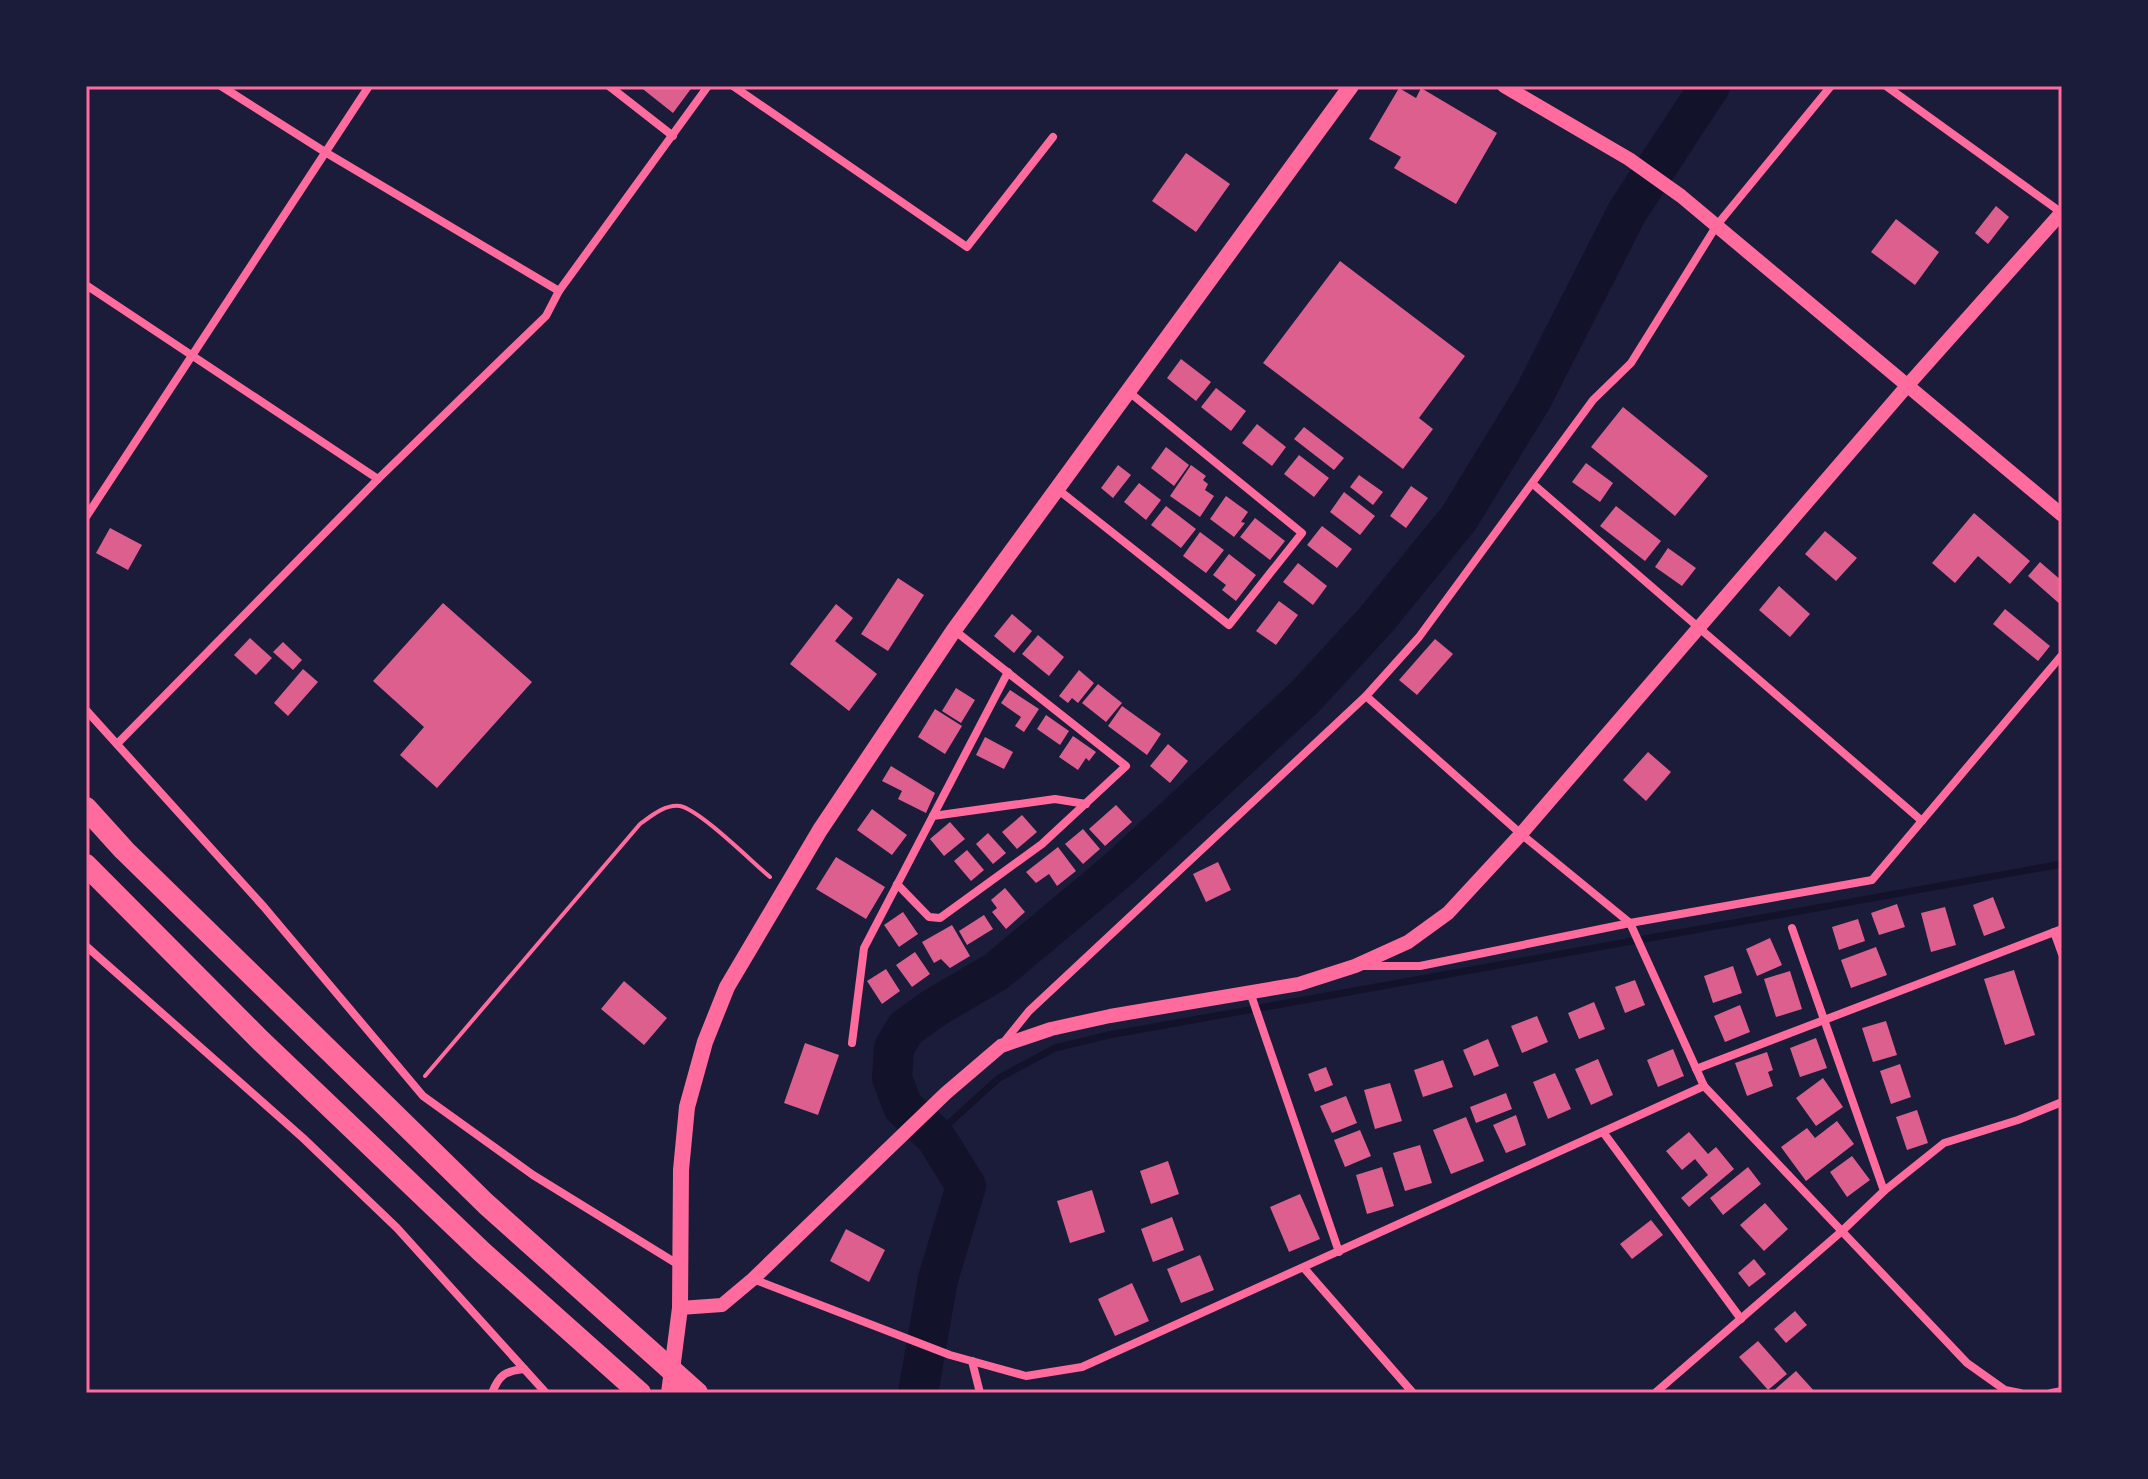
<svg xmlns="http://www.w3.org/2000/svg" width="2148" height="1479" viewBox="0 0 2148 1479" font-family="Lato,sans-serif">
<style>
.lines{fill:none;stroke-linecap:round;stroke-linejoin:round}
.stream{stroke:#12122b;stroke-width:7}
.river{stroke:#12122b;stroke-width:40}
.building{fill:#dd5f8e}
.path{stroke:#ff6b9d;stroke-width:4}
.minor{stroke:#ff6b9d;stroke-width:8}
.tertiary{stroke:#ff6b9d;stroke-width:14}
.secondary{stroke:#ff6b9d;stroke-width:16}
.motorway{stroke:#ff6b9d;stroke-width:22}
.neatline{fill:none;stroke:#ff6b9d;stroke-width:3}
</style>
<rect width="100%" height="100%" fill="#1b1b3a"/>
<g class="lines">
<path class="stream" d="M935,1136L999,1078L1055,1048L1109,1035L2062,864"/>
<path class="river" d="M918,1393L938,1279L966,1186L935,1136L903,1107L892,1078L894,1048L906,1028L934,1008L997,971L1119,869L1305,697L1375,621L1459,518L1533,397L1627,212L1710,86"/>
</g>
<g class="building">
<path d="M639,86H693L673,113Z"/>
<path d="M1399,88L1416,98L1421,88L1497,133L1456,204L1394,168L1401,157L1369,139Z"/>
<path d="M1186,153L1230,184L1196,232L1152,201Z"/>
<path d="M1996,206L2009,217L1988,244L1975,233Z"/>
<path d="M1896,219L1939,252L1915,285L1871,252Z"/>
<path d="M1340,261L1465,356L1419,418L1433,429L1403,469L1263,363Z"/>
<path d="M1181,359L1211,382L1196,401L1167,378Z"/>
<path d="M1216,388L1246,411L1231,431L1201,407Z"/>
<path d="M1623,407L1708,476L1675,516L1591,447Z"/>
<path d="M1257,424L1286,447L1272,466L1242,443Z"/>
<path d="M1304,427L1344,458L1334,470L1294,439Z"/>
<path d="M1166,447L1189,465L1174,486L1151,468Z"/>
<path d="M1299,455L1329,478L1314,497L1284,474Z"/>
<path d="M1586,463L1613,483L1600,502L1572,482Z"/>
<path d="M1118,465L1131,475L1113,498L1101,488Z"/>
<path d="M1191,465L1206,476L1203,480L1208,484L1205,490L1214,496L1200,517L1170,496Z"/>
<path d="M1359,475L1383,492L1373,505L1350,487Z"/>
<path d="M1139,483L1161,500L1146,520L1124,502Z"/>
<path d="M1411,486L1428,498L1406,528L1390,516Z"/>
<path d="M1344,492L1375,516L1360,535L1330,512Z"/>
<path d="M1226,496L1248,512L1241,522L1245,523L1234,537L1210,519Z"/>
<path d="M1166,506L1196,529L1181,548L1151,525Z"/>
<path d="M1616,506L1661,541L1645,561L1600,526Z"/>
<path d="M1974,513L2030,561L2010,584L1978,556L1955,583L1932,563Z"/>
<path d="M1255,518L1285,541L1270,560L1240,537Z"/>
<path d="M1322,526L1352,549L1337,568L1307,545Z"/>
<path d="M110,528L142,545L128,570L96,553Z"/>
<path d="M1825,531L1857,558L1836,581L1805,554Z"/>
<path d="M1200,532L1224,550L1206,573L1183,556Z"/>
<path d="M1668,548L1696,568L1682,586L1655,567Z"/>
<path d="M1229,554L1256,575L1236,601L1222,590L1226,585L1213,575Z"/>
<path d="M2040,562L2062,581V606L2028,576Z"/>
<path d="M1298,563L1327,586L1313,605L1283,582Z"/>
<path d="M898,578L924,595L888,651L861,634Z"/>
<path d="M1779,586L1810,614L1790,637L1759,610Z"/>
<path d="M1279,601L1298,615L1276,645L1256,631Z"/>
<path d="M443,603L532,682L437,788L400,755L424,727L373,681Z"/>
<path d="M836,604L853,618L835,641L877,674L849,711L790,664Z"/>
<path d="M2005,609L2050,646L2038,661L1993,624Z"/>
<path d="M1012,614L1032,631L1014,653L994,636Z"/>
<path d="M1038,635L1064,657L1049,676L1022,654Z"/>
<path d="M250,638L272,658L256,675L234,655Z"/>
<path d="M1435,639L1453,654L1417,695L1399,680Z"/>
<path d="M283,642L302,660L293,670L273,652Z"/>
<path d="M303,669L318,682L288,716L274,703Z"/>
<path d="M1079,670L1094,683L1078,703L1072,698L1068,703L1059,696Z"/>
<path d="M1098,684L1122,703L1106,722L1082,703Z"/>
<path d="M956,688L975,700L961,723L942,711Z"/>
<path d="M1010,690L1039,709L1024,732L1015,726L1021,717L1001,703Z"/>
<path d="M1122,706L1161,734L1147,755L1108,726Z"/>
<path d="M935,709L962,726L945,754L918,737Z"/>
<path d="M1046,715L1069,731L1060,745L1037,729Z"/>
<path d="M1073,736L1096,752L1089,761L1086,758L1078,770L1059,757Z"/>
<path d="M985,737L1013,752L1004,769L976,755Z"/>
<path d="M1168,744L1188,761L1170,783L1150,766Z"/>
<path d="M1648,752L1671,772L1646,801L1623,780Z"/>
<path d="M891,766L935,793L926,813L898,799L902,791L882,781Z"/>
<path d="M1116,805L1132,822L1105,846L1089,829Z"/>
<path d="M872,809L907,835L892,855L857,830Z"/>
<path d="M1022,815L1037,832L1017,849L1002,832Z"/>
<path d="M950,822L965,839L944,856L930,839Z"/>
<path d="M1083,829L1100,849L1083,864L1065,844Z"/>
<path d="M988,833L1006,853L993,864L976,844Z"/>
<path d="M1058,847L1076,871L1057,886L1049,874L1036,883L1026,872Z"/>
<path d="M967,850L984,870L971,881L954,861Z"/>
<path d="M836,857L885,887L866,919L816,889Z"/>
<path d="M1218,862L1231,890L1206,902L1193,874Z"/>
<path d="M1005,888L1025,912L1006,929L992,912L997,908L991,900Z"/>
<path d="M1993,897L2005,928L1984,936L1973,905Z"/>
<path d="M1897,904L1905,927L1879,935L1871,913Z"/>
<path d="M1945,907L1956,945L1931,952L1921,913Z"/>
<path d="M903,912L918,934L899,947L884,925Z"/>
<path d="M984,915L993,929L967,945L959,931Z"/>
<path d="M1858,919L1865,941L1839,950L1832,927Z"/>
<path d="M952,925L970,956L950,968L941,959L934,963L922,942Z"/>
<path d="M1770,938L1782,965L1757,976L1746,949Z"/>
<path d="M1876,947L1887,975L1851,988L1841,960Z"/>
<path d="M915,952L930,974L912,987L896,965Z"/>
<path d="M1733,966L1742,993L1713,1003L1704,976Z"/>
<path d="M886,969L900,991L882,1004L867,981Z"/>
<path d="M2014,970L2035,1035L2005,1045L1984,979Z"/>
<path d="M1790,971L1802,1009L1776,1017L1764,979Z"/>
<path d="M1635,980L1645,1005L1625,1013L1615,987Z"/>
<path d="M624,981L667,1018L644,1045L601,1009Z"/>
<path d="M1594,1002L1605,1029L1579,1039L1568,1013Z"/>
<path d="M1740,1005L1750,1032L1725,1042L1714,1016Z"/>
<path d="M1537,1016L1548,1042L1522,1053L1511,1026Z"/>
<path d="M1886,1021L1897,1055L1873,1062L1862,1028Z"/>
<path d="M1816,1038L1827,1068L1800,1077L1790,1048Z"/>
<path d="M1488,1039L1499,1066L1474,1076L1463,1050Z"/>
<path d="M805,1043L839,1055L818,1115L784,1103Z"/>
<path d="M1673,1049L1684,1076L1658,1087L1647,1060Z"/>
<path d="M1767,1052L1773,1070L1768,1072L1773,1086L1747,1096L1735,1063Z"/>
<path d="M1598,1059L1613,1095L1591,1105L1575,1069Z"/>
<path d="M1443,1060L1453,1087L1423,1097L1414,1070Z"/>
<path d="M1900,1064L1911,1097L1891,1104L1880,1071Z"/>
<path d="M1326,1067L1333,1085L1315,1092L1308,1074Z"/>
<path d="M1555,1073L1571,1109L1548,1119L1533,1082Z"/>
<path d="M1823,1078L1843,1107L1816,1126L1796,1098Z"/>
<path d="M1390,1083L1402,1121L1375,1129L1364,1090Z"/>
<path d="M1506,1093L1512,1109L1476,1123L1470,1107Z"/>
<path d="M1346,1096L1357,1123L1332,1133L1320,1106Z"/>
<path d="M1917,1110L1928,1143L1907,1150L1896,1117Z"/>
<path d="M1516,1115L1526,1145L1506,1153L1493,1125Z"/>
<path d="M1466,1117L1484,1161L1451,1174L1433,1130Z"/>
<path d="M1837,1121L1854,1144L1806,1181L1781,1147L1807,1128L1815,1138Z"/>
<path d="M1360,1130L1371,1156L1345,1167L1334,1140Z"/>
<path d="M1689,1132L1708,1154L1716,1147L1734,1169L1689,1207L1681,1198L1708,1175L1695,1159L1682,1170L1666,1151Z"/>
<path d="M1420,1145L1432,1183L1405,1191L1393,1153Z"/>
<path d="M1852,1156L1870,1180L1847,1197L1830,1172Z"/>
<path d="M1168,1161L1179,1194L1151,1204L1140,1171Z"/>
<path d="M1382,1167L1394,1206L1367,1214L1356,1175Z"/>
<path d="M1748,1167L1761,1184L1723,1215L1710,1198Z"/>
<path d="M1092,1190L1105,1232L1070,1243L1057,1201Z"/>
<path d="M1300,1194L1320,1239L1289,1252L1270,1207Z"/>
<path d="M1765,1203L1788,1229L1764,1251L1740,1225Z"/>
<path d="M1172,1217L1184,1250L1153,1262L1141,1229Z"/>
<path d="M1651,1220L1663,1235L1632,1259L1620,1244Z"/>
<path d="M846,1229L885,1250L869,1282L830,1261Z"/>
<path d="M1200,1255L1214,1290L1181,1303L1167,1269Z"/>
<path d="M1754,1259L1766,1274L1749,1287L1738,1273Z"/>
<path d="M1132,1283L1149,1321L1115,1336L1098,1299Z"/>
<path d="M1795,1311L1807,1325L1786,1343L1774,1329Z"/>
<path d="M1758,1341L1787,1374L1768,1390L1739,1357Z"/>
<path d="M1796,1371L1816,1393H1771Z"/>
</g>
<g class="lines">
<path class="path" d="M425,1076L640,824C651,816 665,804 680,806C700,810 752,862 770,877"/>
<g class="minor">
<path d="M221,86L325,152L559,291"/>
<path d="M609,86L673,136"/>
<path d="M733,86L967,247L1053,137"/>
<path d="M1886,86L2062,213"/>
<path d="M86,285L378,479"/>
<path d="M1533,484L1922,821"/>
<path d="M1056,488L1229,625L1302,533L1129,392"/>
<path d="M86,517L369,86"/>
<path d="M1366,696L1521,834L1630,923L1704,1086L1967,1363L2005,1390L2020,1393"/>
<path d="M86,710L264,907L423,1096L533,1175L679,1265"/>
<path d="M117,744L378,479L546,316L559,291L708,86"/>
<path d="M933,816L1055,799L1086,804"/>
<path d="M897,884L929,917L940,918L1042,844L1126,766L954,630"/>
<path d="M2054,932L2062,954"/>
<path d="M86,946L303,1138L397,1228L546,1393"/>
<path d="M1364,966H1420L1630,923L1872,880L2062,655"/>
<path d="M1250,992L1339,1252"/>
<path d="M1004,1042L1029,1011L1366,696L1419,637L1593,400L1631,363L1717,225L1831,86"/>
<path d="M852,1043L864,948L1008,672"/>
<path d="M1696,1069L2062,929"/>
<path d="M1603,1132L1741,1319"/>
<path d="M1884,1191L1944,1143L2018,1120L2062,1102"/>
<path d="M1304,1268L1413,1393"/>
<path d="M753,1279L950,1355L1026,1376L1082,1367L1704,1086"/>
<path d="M972,1361L980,1393"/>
<path d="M492,1393C499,1375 505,1371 524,1369"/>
<path d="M1655,1393L1842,1231L1884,1191L1792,928"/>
<path d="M2051,1393L2062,1391"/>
</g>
<g class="tertiary">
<path d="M1504,86L1629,159L1681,196L2062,515"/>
<path d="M680,1308L722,1305L753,1279L946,1093L1001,1046L1051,1029L1110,1016L1299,984L1355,966L1408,942L1448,913L1521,834L1907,386L2062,212"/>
</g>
<path class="secondary" d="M669,1393L680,1308L681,1170L687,1107L705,1042L727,987L820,830L954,630L1351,86"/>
<g class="motorway">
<path d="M86,808L124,850L486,1204L697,1393"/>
<path d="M86,865L260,1040L482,1252L640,1393"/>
</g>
</g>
<rect width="2148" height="1479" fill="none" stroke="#1b1b3a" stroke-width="176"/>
<rect x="88" y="88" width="1972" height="1303" class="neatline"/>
</svg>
